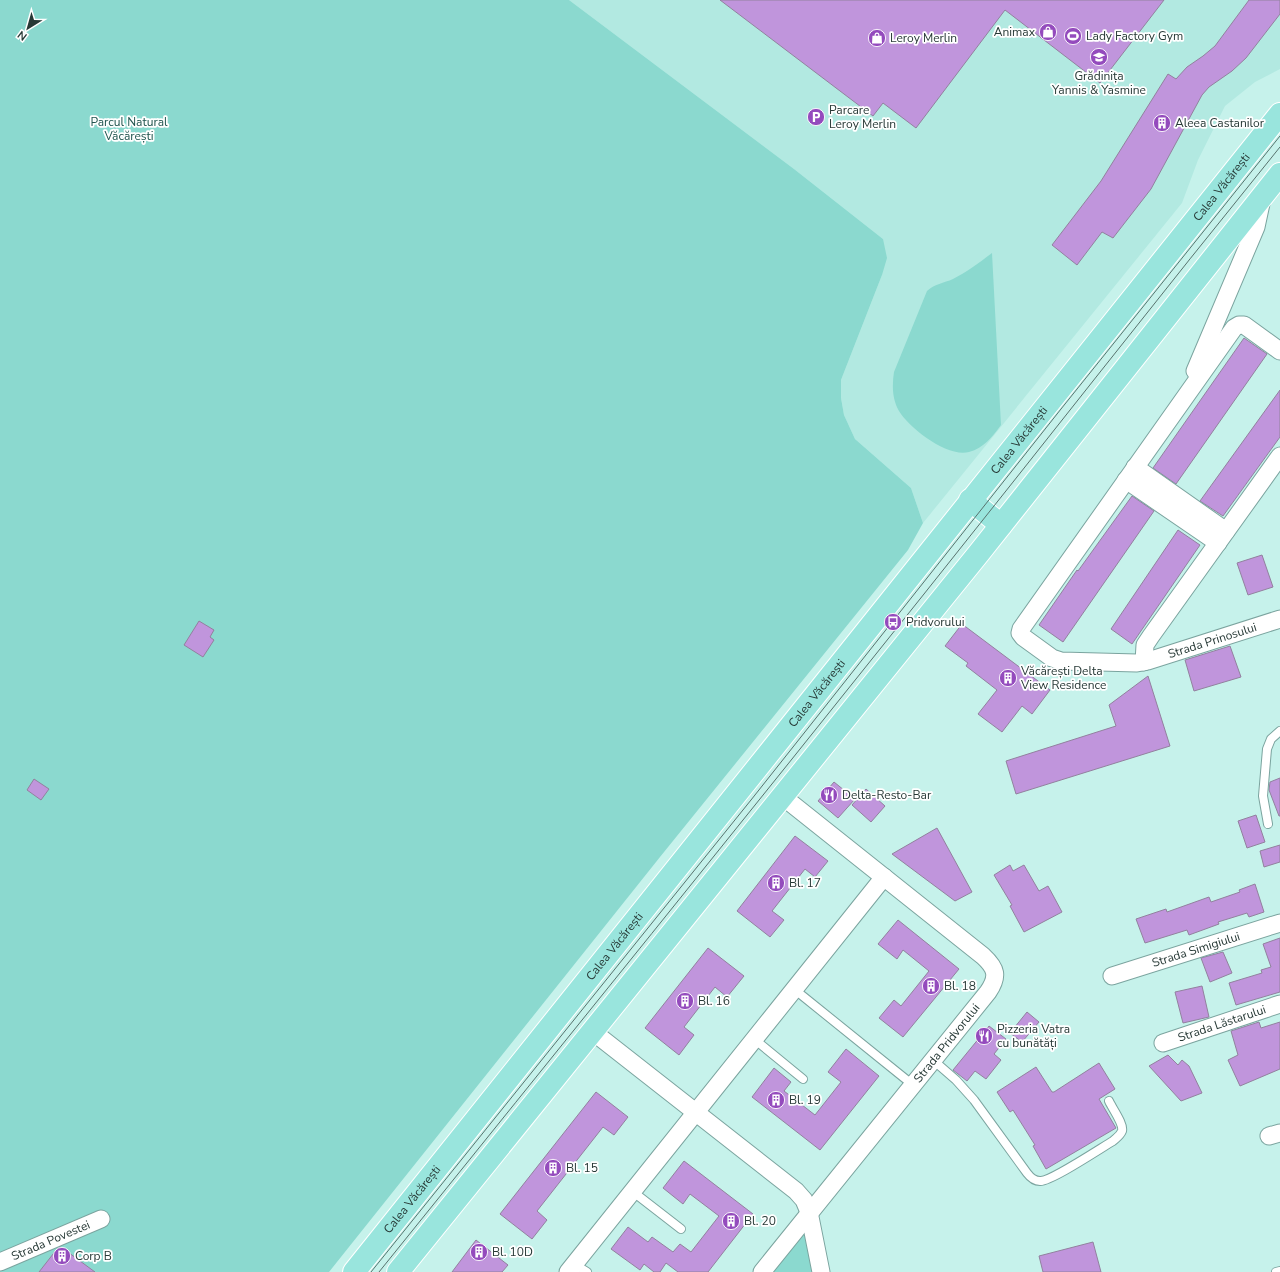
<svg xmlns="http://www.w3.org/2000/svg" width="1280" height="1272" viewBox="0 0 1280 1272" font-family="'Nunito Sans',sans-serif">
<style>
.built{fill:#b2e9e1}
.green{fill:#8bd9cf}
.building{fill:#c095dc;stroke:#92819e}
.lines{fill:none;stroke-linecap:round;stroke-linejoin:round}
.service-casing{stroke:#7ba49f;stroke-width:10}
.minor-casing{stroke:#7ba49f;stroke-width:19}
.primary-casing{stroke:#fff;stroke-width:24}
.service{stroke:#fff;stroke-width:8}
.minor{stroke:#fff;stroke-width:17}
.primary{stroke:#99e5dd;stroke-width:22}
.tram{stroke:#58736e;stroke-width:1}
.labels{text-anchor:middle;stroke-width:3.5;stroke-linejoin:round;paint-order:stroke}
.poi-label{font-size:12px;fill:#273936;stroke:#fff;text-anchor:start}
.park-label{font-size:12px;fill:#20544e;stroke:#fff}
.street-label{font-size:12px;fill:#273936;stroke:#fff}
</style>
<rect width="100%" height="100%" fill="#c6f2eb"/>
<path class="built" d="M569,0H1280V69L1255,82L1225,106L1198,160L1182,203L923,523L911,488L855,439L844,415L841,398V380L882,275L883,239L794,169Z"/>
<g class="green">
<path d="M0,0H569L794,169L883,239L887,258L882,275L841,380V398L844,415L855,439L911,488L923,523L908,550L660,857L329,1272H0Z"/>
<path d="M992,253L1001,425C992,437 984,448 969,452C948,458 909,428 899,411C892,399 892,385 894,372L927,291C934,284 944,283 953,279C967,272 980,262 992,253Z"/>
<path d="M802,1224L814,1272H764Z"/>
</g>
<g class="building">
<path d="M720,0H1164L1100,83L1005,10L916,128L883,103L873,116Z"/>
<path d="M1249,0H1280V14L1246,58L1232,71L1209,87L1202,95L1151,189L1113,238L1102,232L1077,265L1052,245L1101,181L1168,74L1176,79L1187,67L1203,56L1215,46Z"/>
<path d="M1244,338L1267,354L1176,484L1153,468Z"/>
<path d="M1280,390V437L1223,516L1200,501Z"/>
<path d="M1132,496L1154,511L1063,642L1039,625L1077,570L1078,571Z"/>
<path d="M1178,530L1200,545L1132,644L1111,629Z"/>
<path d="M1262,555L1273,587L1248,595L1237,563Z"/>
<path d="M199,621L214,630L210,637L214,640L203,657L184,645Z"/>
<path d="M962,624L1050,690L1032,714L1022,706L1002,732L978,714L997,690L966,666L968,663L945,646Z"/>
<path d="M1230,646L1241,677L1194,691L1185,660Z"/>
<path d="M1148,676L1170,746L1016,794L1006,761L1116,726L1109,705Z"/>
<path d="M1280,778V816H1279L1269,790L1270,782Z"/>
<path d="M34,779L49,789L41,800L27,790Z"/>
<path d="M834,782L855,799L838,818L818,801Z"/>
<path d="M866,789L885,806L871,822L852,805Z"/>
<path d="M1256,815L1265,842L1247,848L1238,821Z"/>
<path d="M937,828L972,892L955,901L892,854Z"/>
<path d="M795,836L828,861L815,877L805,869L772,911L784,920L770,937L737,911Z"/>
<path d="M1280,845V862L1264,867L1260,851Z"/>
<path d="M1010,865L1013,871L1024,865L1039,891L1048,886L1062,912L1024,932L1010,906L1012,905L994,875Z"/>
<path d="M1255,884L1264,912L1249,917L1247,913L1218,922L1219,924L1189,935L1187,930L1145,943L1136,919L1166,909L1167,912L1209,897L1211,902L1240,892L1239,890Z"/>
<path d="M898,920L959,969L903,1037L879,1018L894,1000L901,1006L929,971L903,950L897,959L878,944Z"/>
<path d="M1280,938V992L1236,1005L1229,983L1262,973L1261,970L1271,967L1263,944Z"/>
<path d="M708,948L744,976L727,997L715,987L684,1027L694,1035L679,1055L645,1028Z"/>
<path d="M1223,952L1232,973L1210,982L1201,958Z"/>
<path d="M1202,986L1209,1017L1183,1023L1175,992Z"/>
<path d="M1027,1012L1039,1022L1022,1042L1010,1033Z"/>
<path d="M1259,1022L1261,1028L1280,1022V1069L1240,1086L1228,1060L1238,1055L1231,1031Z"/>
<path d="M989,1026L1006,1039L994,1054L1001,1060L986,1079L975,1071L967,1081L953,1070Z"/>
<path d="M846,1049L879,1076L820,1150L752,1097L774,1068L791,1082L784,1091L815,1115L841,1082L828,1072Z"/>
<path d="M1168,1055L1178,1065L1182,1060L1189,1066L1202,1093L1181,1101L1149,1066Z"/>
<path d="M1099,1063L1115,1089L1099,1099L1116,1128L1046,1169L1033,1146L1035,1145L1013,1110L1010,1112L997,1092L1036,1067L1052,1092H1054Z"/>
<path d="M596,1092L628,1117L614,1135L603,1127L537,1211L547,1220L532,1239L500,1214Z"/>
<path d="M684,1161L753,1214L708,1272H678L666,1263L660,1272H654L644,1264L640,1270L611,1249L628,1227L648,1242L652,1237L673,1252L680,1244L691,1252L719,1216L690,1194L683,1204L663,1188Z"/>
<path d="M476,1240L508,1265L502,1272H452Z"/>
<path d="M1093,1242L1101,1272H1043L1039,1256Z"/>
<path d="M61,1247L95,1272H39L57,1249Z"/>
</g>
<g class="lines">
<defs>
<g id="service">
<path d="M1268,824L1263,796L1267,749L1271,739L1280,731"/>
<path d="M794,989L913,1085"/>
<path d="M754,1039L803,1079"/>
<path d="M933,1060L956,1080L974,1100L1027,1173C1030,1177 1034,1181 1040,1181C1050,1182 1101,1148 1113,1141C1116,1138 1120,1136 1122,1131C1124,1124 1112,1108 1109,1101"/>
<path d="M632,1191L681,1229"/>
<path d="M574,1264L587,1272"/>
<path d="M1276,1272L1280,1271"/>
</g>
<g id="minor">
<path id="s1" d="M1280,351L1244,325H1239L1234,328L1021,629L1020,633L1023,637L1052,658L1061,661L1137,663L1148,661L1280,619"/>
<path d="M1195,371L1256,227L1262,199"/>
<path d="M1135,467L1226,531"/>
<path d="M1126,480L1218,543"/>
<path d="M1144,662L1145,645L1151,636L1280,456"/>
<path id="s2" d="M1112,976L1280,923"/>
<path d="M592,1031L796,1191L804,1200L809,1212L821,1272"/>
<path id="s3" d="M1163,1043L1280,1004"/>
<path d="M1269,1136L1280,1133"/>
<path id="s4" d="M0,1262L101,1219"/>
<path d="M568,1272L884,877"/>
<path id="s5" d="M762,1272L988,992C999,976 996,968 983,956L782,796"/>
</g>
<g id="primary">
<path d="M970,500L1001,525"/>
<path id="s6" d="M354,1272L1280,114"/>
<path d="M398,1272L979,553L1280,174"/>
</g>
</defs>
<use href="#service" class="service-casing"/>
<use href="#minor" class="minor-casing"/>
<use href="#primary" class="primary-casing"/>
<use href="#service" class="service"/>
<use href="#minor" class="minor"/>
<use href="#primary" class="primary"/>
<g class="tram">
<path d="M371,1272L751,800L1061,409L1280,136"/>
<path d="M379,1272C561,1046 743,821 924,594C1043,445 1160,295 1280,147"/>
</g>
</g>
<defs>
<symbol id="shop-disc" viewBox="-11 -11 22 22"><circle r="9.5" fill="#944bbd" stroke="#fff"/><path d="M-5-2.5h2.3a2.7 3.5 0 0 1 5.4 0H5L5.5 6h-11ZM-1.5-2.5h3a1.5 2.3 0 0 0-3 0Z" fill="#fff"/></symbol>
<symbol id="stadium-disc" viewBox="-11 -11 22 22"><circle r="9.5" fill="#944bbd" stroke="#fff"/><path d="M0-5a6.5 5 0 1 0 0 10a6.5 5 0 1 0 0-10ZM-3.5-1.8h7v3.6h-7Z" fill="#fff"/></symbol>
<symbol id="school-disc" viewBox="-11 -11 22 22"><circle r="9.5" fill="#944bbd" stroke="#fff"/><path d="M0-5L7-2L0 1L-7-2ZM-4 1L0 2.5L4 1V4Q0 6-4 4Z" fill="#fff"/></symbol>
<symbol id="parking-disc" viewBox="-11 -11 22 22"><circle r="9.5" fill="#944bbd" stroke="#fff"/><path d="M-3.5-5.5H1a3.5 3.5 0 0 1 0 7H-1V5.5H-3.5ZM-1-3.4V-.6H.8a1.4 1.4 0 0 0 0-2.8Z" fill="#fff"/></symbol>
<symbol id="building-disc" viewBox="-11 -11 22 22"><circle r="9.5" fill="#944bbd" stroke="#fff"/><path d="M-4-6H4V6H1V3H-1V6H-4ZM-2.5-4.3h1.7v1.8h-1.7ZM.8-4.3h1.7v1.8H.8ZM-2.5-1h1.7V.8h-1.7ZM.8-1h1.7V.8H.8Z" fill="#fff"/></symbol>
<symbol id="bus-disc" viewBox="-11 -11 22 22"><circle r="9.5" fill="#944bbd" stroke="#fff"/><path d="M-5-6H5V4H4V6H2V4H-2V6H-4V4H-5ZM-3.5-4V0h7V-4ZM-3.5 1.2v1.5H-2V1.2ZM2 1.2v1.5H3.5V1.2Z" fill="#fff"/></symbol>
<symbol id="restaurant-disc" viewBox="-11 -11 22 22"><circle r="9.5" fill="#944bbd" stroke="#fff"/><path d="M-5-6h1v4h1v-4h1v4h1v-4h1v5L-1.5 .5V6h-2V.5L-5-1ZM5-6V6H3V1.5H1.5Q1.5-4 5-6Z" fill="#fff"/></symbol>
</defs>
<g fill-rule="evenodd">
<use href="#shop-disc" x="1038" y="22" width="20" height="20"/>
<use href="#stadium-disc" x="1063" y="26" width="20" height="20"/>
<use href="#shop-disc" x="867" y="28" width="20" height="20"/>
<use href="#school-disc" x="1089" y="47" width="20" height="20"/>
<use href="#parking-disc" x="806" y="107" width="20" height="20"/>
<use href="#building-disc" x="1152" y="113" width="20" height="20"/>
<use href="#bus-disc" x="883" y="612" width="20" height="20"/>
<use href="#building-disc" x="998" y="668" width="20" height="20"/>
<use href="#restaurant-disc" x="819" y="785" width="20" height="20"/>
<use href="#building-disc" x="766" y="873" width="20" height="20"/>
<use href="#building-disc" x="921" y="976" width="20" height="20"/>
<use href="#building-disc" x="675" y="991" width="20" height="20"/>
<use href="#restaurant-disc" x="974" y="1026" width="20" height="20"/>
<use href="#building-disc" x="766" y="1090" width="20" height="20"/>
<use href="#building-disc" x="543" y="1158" width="20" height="20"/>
<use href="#building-disc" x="721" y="1211" width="20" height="20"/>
<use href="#building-disc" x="469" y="1242" width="20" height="20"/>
<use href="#building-disc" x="52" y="1246" width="20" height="20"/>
</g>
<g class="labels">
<g class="poi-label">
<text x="1035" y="36" text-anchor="end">Animax</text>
<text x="1086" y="40">Lady Factory Gym</text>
<text x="890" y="42">Leroy Merlin</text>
<text x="1099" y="80" text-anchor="middle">Grădinița<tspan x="1099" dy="14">Yannis &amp; Yasmine</tspan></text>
<text x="829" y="114">Parcare<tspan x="829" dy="14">Leroy Merlin</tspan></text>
<text x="1175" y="127">Aleea Castanilor</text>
<text x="906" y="626">Pridvorului</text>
<text x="1021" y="675">Văcărești Delta<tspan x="1021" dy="14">View Residence</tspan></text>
<text x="842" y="799">Delta-Resto-Bar</text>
<text x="789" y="887">Bl. 17</text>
<text x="944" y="990">Bl. 18</text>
<text x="698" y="1005">Bl. 16</text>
<text x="997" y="1033">Pizzeria Vatra<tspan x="997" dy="14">cu bunătăți</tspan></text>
<text x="789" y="1104">Bl. 19</text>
<text x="566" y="1172">Bl. 15</text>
<text x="744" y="1225">Bl. 20</text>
<text x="492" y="1256">Bl. 10D</text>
<text x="75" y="1260">Corp B</text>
</g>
<g class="park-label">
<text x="129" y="126">Parcul Natural<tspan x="129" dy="14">Văcărești</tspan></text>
</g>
<g class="street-label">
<text dy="4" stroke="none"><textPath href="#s6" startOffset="1389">Calea Văcărești</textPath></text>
<text dy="4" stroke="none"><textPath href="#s6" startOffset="1065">Calea Văcărești</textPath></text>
<text dy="4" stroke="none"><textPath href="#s1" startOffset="633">Strada Prinosului</textPath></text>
<text dy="4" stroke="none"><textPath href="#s6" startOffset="741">Calea Văcărești</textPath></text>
<text dy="4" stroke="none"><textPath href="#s6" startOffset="417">Calea Văcărești</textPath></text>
<text dy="4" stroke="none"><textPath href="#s2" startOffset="88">Strada Simigiului</textPath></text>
<text dy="4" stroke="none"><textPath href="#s3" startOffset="62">Strada Lăstarului</textPath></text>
<text dy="4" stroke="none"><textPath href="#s5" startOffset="294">Strada Pridvorului</textPath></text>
<text dy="4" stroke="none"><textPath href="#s6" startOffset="93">Calea Văcărești</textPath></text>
<text dy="4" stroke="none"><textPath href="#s4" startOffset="55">Strada Povestei</textPath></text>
</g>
</g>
<g transform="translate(28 28) rotate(217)" stroke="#ffffff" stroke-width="3" paint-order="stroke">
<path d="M0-3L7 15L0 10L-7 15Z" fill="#273936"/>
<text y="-6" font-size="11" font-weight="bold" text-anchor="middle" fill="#273936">N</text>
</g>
</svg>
